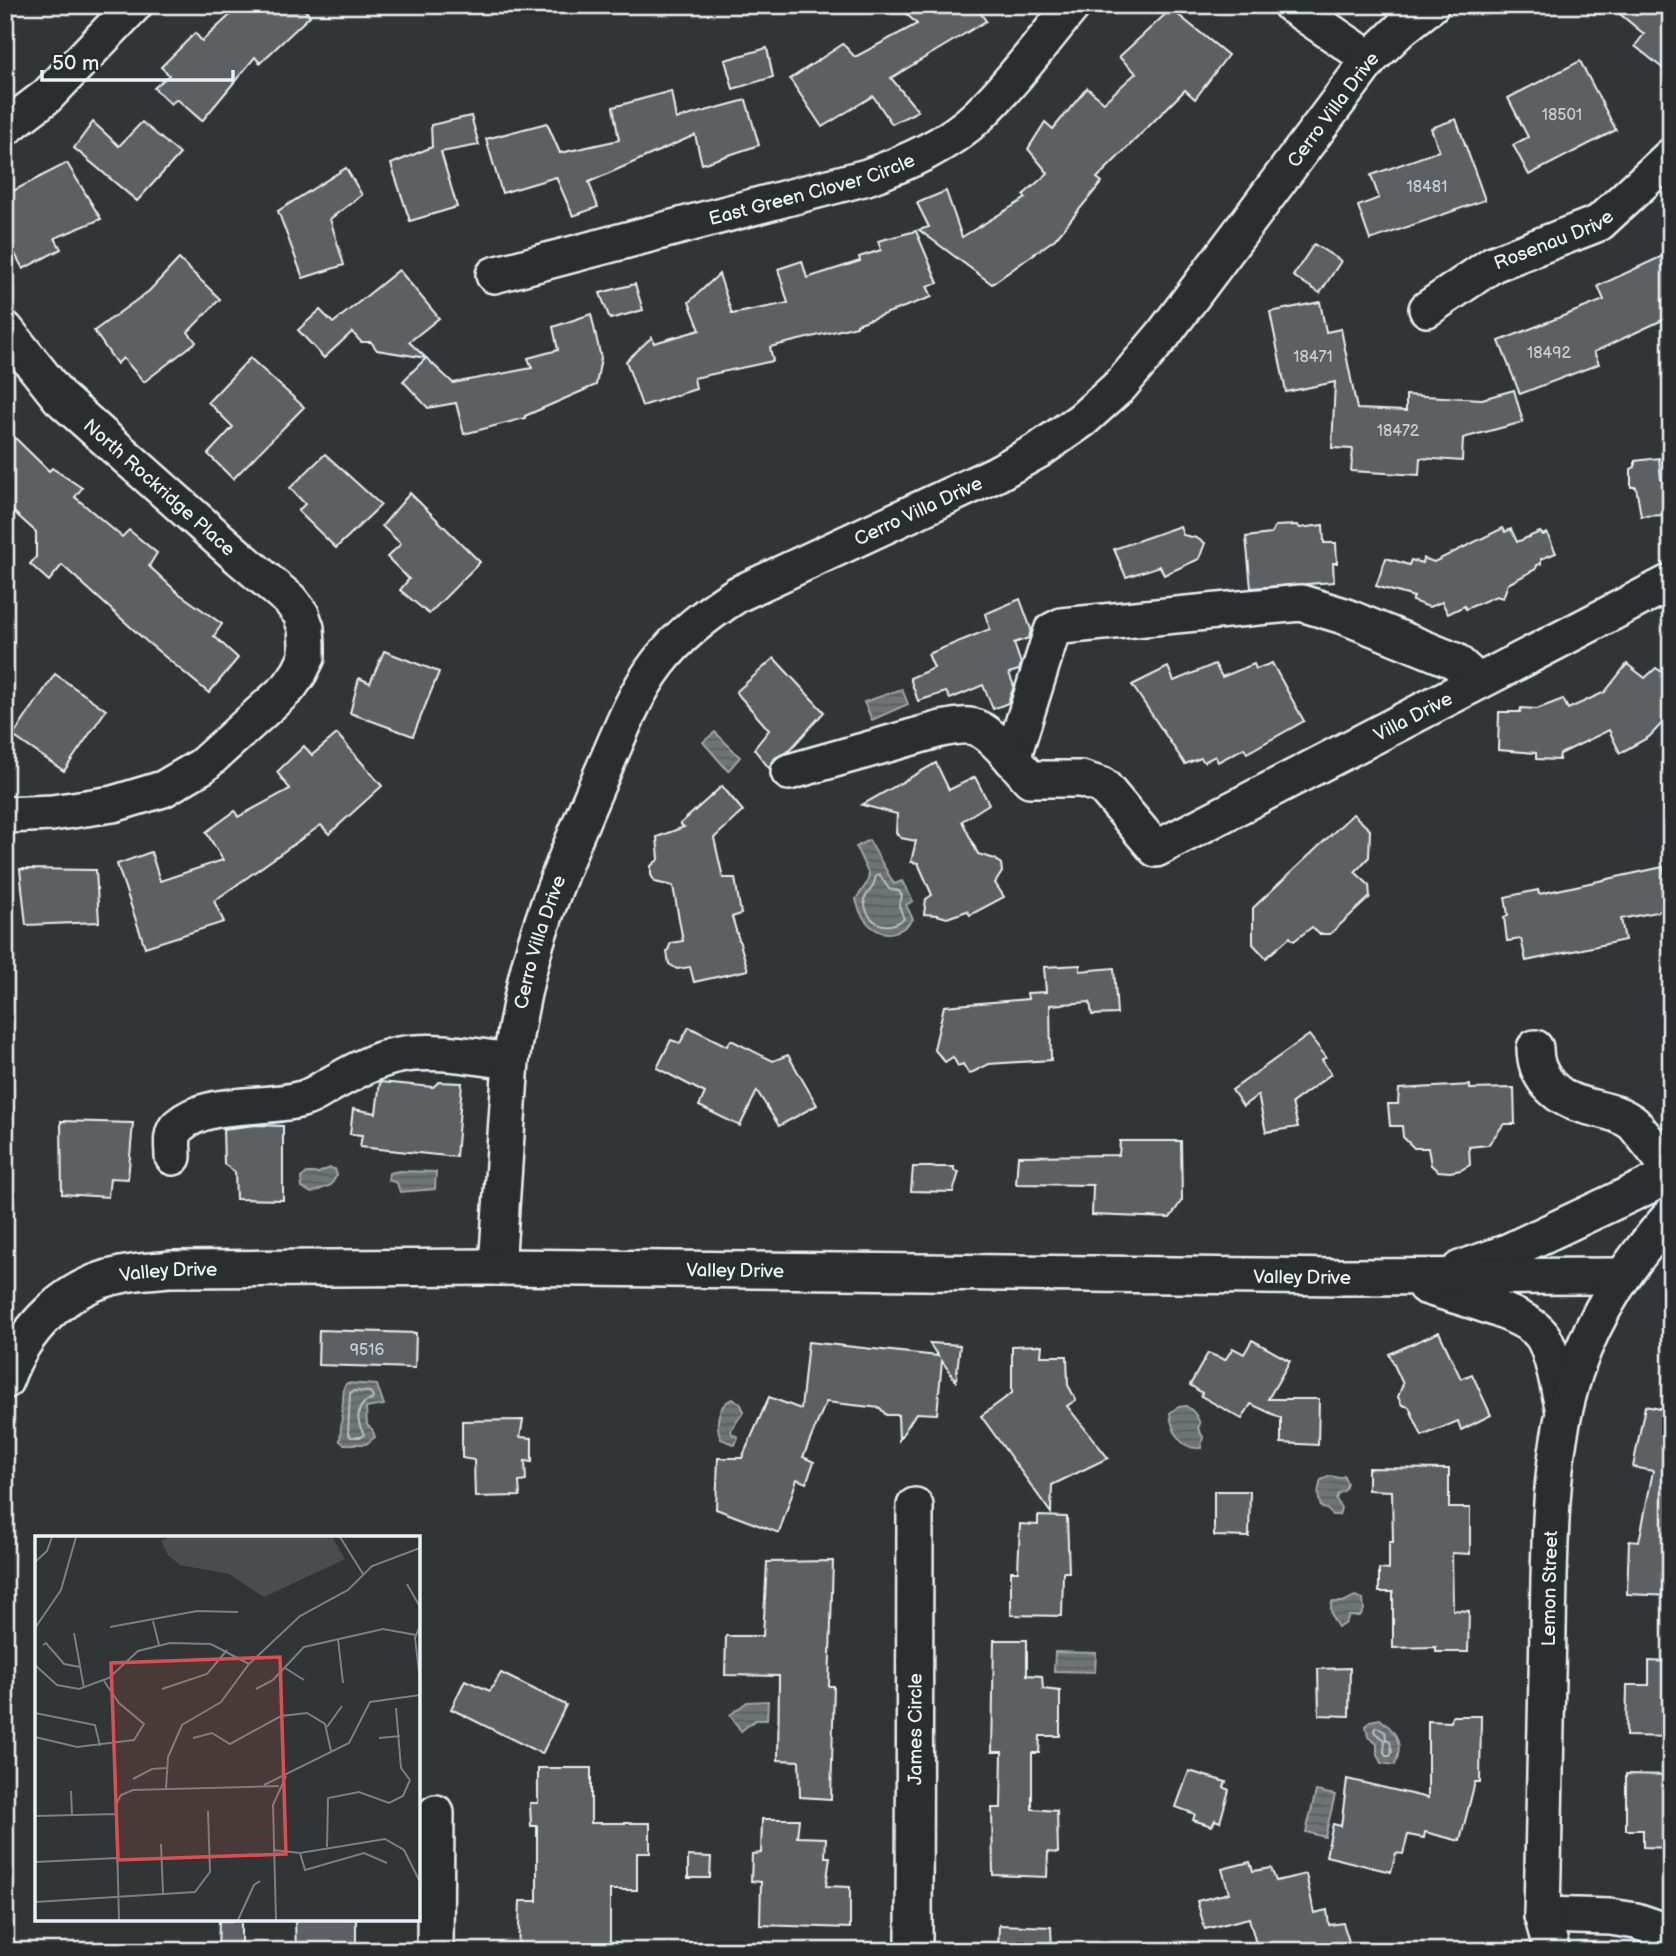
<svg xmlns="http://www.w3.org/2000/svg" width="1676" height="1956" viewBox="0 0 1676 1956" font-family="'Balsamiq Sans',sans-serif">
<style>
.water{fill:url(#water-rules);stroke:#9fa5aa;stroke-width:2}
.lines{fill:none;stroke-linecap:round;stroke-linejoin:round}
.shore{stroke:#b7bfc4;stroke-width:2}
.building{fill:#5c6063;stroke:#e8f1f8;stroke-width:2}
.minor-casing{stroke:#e8f1f8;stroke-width:40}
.minor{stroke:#2a2d2e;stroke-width:35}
.labels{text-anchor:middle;stroke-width:6;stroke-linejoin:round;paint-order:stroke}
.number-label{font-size:16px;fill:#c5cdd3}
.street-label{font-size:19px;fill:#e8f1f8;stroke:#2a2d2e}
.inset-road{fill:none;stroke:#7b8084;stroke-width:2}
.view{fill:#da5052;fill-opacity:0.15;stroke:#da5052;stroke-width:3.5}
.inset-edge{fill:none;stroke:#e8f1f8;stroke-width:3.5}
</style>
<defs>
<pattern id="water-rules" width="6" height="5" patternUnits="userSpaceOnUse" patternTransform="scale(1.75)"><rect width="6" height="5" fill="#6e7376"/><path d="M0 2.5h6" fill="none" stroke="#5a5e60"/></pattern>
</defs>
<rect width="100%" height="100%" fill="#323536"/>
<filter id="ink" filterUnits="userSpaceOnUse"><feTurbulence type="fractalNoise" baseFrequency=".0143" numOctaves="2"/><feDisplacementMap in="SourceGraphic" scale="14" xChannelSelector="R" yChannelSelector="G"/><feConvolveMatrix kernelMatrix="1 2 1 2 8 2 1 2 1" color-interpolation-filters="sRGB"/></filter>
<g filter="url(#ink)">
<g class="water">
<path d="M902,689L908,704L872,720L864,702Z"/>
<path d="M715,732L740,757L728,771L703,742Z"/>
<path d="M869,840L894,884L902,881L913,901L906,905L913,919C890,947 862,929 856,899L867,883L869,875L856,847Z"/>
<path d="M330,1168L335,1169L337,1175L331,1185L312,1193L302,1188L301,1178L307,1173H318Z"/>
<path d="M399,1171L436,1172L435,1189L400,1192L397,1183L388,1180L389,1173Z"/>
<path d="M347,1383L377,1385L384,1405L366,1408L367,1425L372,1429L375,1437L366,1444H344L340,1441L344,1387Z"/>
<path d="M732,1399L740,1403L744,1411L731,1430L732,1434L738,1437L735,1445L721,1439C715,1424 717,1406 732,1399Z"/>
<path d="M1186,1406C1193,1410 1198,1416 1200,1424L1198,1428L1203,1437L1201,1448C1180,1450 1172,1431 1170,1413L1178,1407Z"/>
<path d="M1331,1476L1339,1478L1344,1476L1347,1483L1345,1490L1338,1494L1336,1499L1341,1508L1339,1515H1332L1328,1510L1321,1507C1317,1497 1318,1490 1321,1480Z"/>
<path d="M1355,1596L1363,1599L1364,1610L1360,1616H1349L1345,1624L1338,1627C1332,1619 1329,1611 1332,1602H1343Z"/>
<path d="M1055,1652L1096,1653L1095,1672L1054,1671Z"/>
<path d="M768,1701L767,1720H755L741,1731L730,1715L747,1702Z"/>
<path d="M1380,1719C1397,1732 1404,1744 1395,1765L1381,1763L1377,1754V1744L1368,1737L1366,1726L1370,1721Z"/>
<path d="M1316,1791L1335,1795L1325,1837L1306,1832Z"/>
</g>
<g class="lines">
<g class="shore">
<path d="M879,874L889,889L899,891L902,896L899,906L904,919C884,933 866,922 864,899L873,886L876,876Z"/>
<path d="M354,1391L370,1392L373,1396L372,1400C355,1403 356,1422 364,1434L362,1437H351L348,1434L350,1393Z"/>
<path d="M1377,1727L1385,1732L1386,1739L1390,1741L1392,1752L1390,1756H1386L1384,1752L1385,1740L1375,1733L1374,1729Z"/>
</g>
</g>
<g class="building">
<path d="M241,5H301L310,16L260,63L255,57L202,121L177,99L171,104L154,88L169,75L161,67L195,33L202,41Z"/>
<path d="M897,5H975L986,21L891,78L918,111L892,124L873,96L822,127L790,79L843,44L855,57L917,24Z"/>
<path d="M1609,5H1671V75L1635,46L1644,34Z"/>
<path d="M1171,9L1228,55L1195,99L1185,90L1097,178L1102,182L1055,239L992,284L919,230L929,227L917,203L946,191L962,237L1026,198L1023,195L1048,173L1028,149L1045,122L1053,129L1087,88L1104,102L1136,73L1119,57Z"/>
<path d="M767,48L773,77L733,89L725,60Z"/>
<path d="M1580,61L1616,130L1529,175L1513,145L1528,137L1508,98Z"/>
<path d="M671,91L676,119L746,100L759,145L702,164L695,135L589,182L598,207L573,216L556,177L502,193L486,139L547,123L560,153L619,140L613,107Z"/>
<path d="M471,116L479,145L441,152L457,207L410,221L391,164L432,147L431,125Z"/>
<path d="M1456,119L1485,200L1370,240L1358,206L1379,198L1371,175L1439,151L1431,128Z"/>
<path d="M93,122L119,146L142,122L180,154L137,201L74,148Z"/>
<path d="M67,163L101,219L55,238L61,249L23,269L5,235V195Z"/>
<path d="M346,168L362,195L330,219L344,265L303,278L278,211Z"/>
<path d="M916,231L938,283L927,286L932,297L857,324V326L770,347L773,361L694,378L696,389L642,406L626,361L652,337L654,343L700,330L689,302L719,274L732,314L788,303L778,269L802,261L807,278L860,261L859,257L881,250L878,241Z"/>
<path d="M1314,244L1341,261L1320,293L1293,276Z"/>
<path d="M1671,252V316L1594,352L1599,364L1520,394L1499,341L1604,300L1598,286Z"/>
<path d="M179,259L220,299L188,332L196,342L144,382L123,358L117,364L94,331L149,291Z"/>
<path d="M399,270L439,318L409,342L453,383L532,368L528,358L558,350L553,327L591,314L601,358L596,385L525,416V418L464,434L456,403L428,408L403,381L426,358L377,350L371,342H361L352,332L324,358L298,330L320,310L333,323Z"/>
<path d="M635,284L643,310L610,319L600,293Z"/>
<path d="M1320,302L1326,332L1341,329L1357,409L1406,411V395L1482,399L1514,390L1523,422L1463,438L1462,461L1420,458L1419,475L1351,471L1353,449L1332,448L1335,382L1286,392L1270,312Z"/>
<path d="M250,358L304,407L233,479L208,454L233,427L208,402Z"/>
<path d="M5,428L49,471L52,468L82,488L75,497L122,537L129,530L157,553L149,566L177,592L222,624L214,636L238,658L209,693L146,641L62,565L49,581L30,564L36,557V532L5,504Z"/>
<path d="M325,454L381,505L336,548L298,511L305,504L290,488Z"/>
<path d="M1659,458L1661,480L1665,481L1666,515L1641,516L1636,487H1631V469L1635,467V461Z"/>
<path d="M410,493L480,562L429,614L400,590L409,579L387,557L401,544L382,526Z"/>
<path d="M1297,525L1300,528L1323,525L1324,543H1336L1337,563H1333L1334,582L1251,588L1246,537L1271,534L1275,526Z"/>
<path d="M1180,526L1183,535L1196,538L1205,543L1199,559L1164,575L1160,566L1126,577L1114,549Z"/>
<path d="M1503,528L1505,532L1511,529L1517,542L1540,532L1543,535L1547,533L1556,553L1541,559V564L1537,565L1536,569L1508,584L1503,598L1496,596L1466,609L1464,606L1448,614L1442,602L1429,607L1412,601L1414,597L1376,586L1386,558L1409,565L1411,560L1422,563L1423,558L1434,562Z"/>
<path d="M1020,599L1031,629L1029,638L1014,643L1021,664L1019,670L1009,673L1014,686L1008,703L993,709L983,685L950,699L946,692L918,701L910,678L934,668L928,654L990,629L985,614Z"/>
<path d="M384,651L439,672L413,736L350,713L359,678L370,683Z"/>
<path d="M774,658L824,712L789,751L775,758L769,768L754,749L769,730L736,692Z"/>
<path d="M1272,663L1304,721L1247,753L1244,748L1218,762L1215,756L1204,762L1201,758L1185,764L1132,685L1168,667L1174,681L1215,664L1222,677L1254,664L1256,669Z"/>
<path d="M1627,664L1645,678L1656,668L1671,678V714L1649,737L1620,753L1609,730L1560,754L1559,760L1536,759V753L1498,750L1499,712H1520L1521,708L1537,709L1563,699L1568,709L1605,692Z"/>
<path d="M55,674L106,710L64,771L13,736Z"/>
<path d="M337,734L382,786L329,834L321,825L214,901L224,922L145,947L117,864L151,852L160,881L223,860L206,832L235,811L238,817L290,789L277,772L304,746L312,755Z"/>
<path d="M936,763L949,790L975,777L989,804L962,821L978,854L995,859L1001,864L1002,872L995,883L1004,897L970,915L967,911L947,918L937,915L924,914L926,899L932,895L918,863L911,862L916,841L901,838L896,833L897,814L862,805Z"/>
<path d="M722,786L743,811L714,838L723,878H735L741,914L732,917L748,970L694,982L690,967L677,969L669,964L667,952L671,943L683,941L673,886L655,882L651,875V866L659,859L657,837L684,827L680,824Z"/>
<path d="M1353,814L1370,830L1369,857L1355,872L1369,885L1370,897L1330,934H1319L1312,927L1294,941L1290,937L1266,958L1253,944V908Z"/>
<path d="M1663,867L1671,900V909L1621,919L1625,940L1526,961L1521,939L1507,941L1504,917L1508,915L1505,897L1538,890L1539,894Z"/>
<path d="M20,869L96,870L99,922L26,925Z"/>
<path d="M1080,965V971L1114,968L1117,1014L1092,1015L1090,1002L1050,1005L1051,1060L989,1064L969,1074L963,1064L958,1066L953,1057L945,1062L934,1049L944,1006L1028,999L1027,993L1046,992L1044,967Z"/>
<path d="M689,1027L727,1046L731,1040L773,1061L788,1055L817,1105L779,1126L757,1091L740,1126L699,1106L705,1093L657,1068L671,1040L680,1043Z"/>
<path d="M1309,1035L1326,1057L1322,1060L1331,1074L1292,1103L1298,1127L1266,1132L1258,1095L1243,1106L1232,1090Z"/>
<path d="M380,1082L433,1087L439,1082L462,1083L456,1157L360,1147L362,1135L350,1134L353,1109L376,1113Z"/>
<path d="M1470,1085V1089L1514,1088L1515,1124H1504L1488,1145L1469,1147L1470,1165L1461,1170L1450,1172L1438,1171L1431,1165L1428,1148H1414L1403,1137L1402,1126H1390L1388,1104H1398L1399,1089Z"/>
<path d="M61,1121L133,1123L128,1179L110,1178L108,1197L62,1194Z"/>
<path d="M256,1125L283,1126V1200L236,1199L235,1172L224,1164L223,1129Z"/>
<path d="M1120,1141H1181L1182,1200L1170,1218L1092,1215L1093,1185L1016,1184L1018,1156L1119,1155Z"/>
<path d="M913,1167H954V1171L959,1172L953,1192L911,1191Z"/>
<path d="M319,1330L416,1333L415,1368L318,1365Z"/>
<path d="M1439,1332L1461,1379L1472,1374L1491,1415L1461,1430L1458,1421L1422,1436L1409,1407L1402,1405L1398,1397L1403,1384L1389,1354Z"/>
<path d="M1252,1340L1290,1361L1268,1399H1319L1318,1445L1281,1443V1418L1251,1404L1242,1419L1201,1396L1202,1393L1190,1385L1208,1353L1225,1360L1233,1348L1244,1354Z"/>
<path d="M808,1342L938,1356L929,1343L960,1345L956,1381L942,1361L937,1414L916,1413L899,1440L898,1415H886L880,1408L826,1402L803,1457L814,1462L806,1483L797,1479L779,1533L716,1509L718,1458H742L769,1397L801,1409Z"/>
<path d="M1042,1345L1041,1356H1067L1068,1385L1076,1400L1067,1406L1108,1458L1052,1485L1051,1513L981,1416L1012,1393V1346Z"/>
<path d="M1645,1406L1671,1411V1596L1627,1594L1629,1541L1639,1542L1653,1471L1633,1467Z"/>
<path d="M523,1420L520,1437L532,1438V1462L525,1461L526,1481L519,1482L520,1496L475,1497L474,1460L462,1458V1421Z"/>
<path d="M1368,1468L1449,1469V1508H1470V1554L1452,1553L1453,1610L1469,1611L1468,1652H1436V1647L1393,1648V1592H1379V1569L1389,1570V1542H1393L1392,1491L1368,1490Z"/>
<path d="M1214,1491H1250L1249,1537L1214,1536Z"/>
<path d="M1038,1516L1067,1517L1069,1572H1063L1062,1616L1011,1615V1571H1018L1020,1524L1038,1525Z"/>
<path d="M833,1561L829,1686H834L831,1799L800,1797L799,1761L778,1760L779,1676L725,1675L726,1636H763L767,1562Z"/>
<path d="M994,1640H1027V1675L1042,1676L1043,1689L1060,1691V1736H1040L1039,1753H1032V1809L1057,1811L1058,1853L1048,1852L1047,1877L993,1875L992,1808H1001L1002,1752H992Z"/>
<path d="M1649,1661L1671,1662V1737L1626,1736L1627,1685H1649Z"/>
<path d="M1350,1668L1349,1716L1319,1715L1318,1669Z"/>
<path d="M501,1673L566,1705L542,1754L451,1709L465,1680L490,1691Z"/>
<path d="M1452,1716H1481L1480,1782H1475L1460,1841L1425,1832L1424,1838L1408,1835L1403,1854L1396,1853L1391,1872L1326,1856L1333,1824L1341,1826L1347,1779L1428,1798V1721L1451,1722Z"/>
<path d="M538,1768H591V1823H650V1853H637V1890H610V1951H518L520,1901H537V1826H531L530,1803H538Z"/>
<path d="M1189,1771L1226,1782L1224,1787L1229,1790L1220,1822L1215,1820L1212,1826L1193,1820L1195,1814L1176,1807Z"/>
<path d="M1626,1774L1671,1775V1848L1643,1847V1830H1626Z"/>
<path d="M762,1819H799L797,1837L826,1838L825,1857H830L826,1886L850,1887V1928L760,1925L761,1882L751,1881L752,1854L761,1853Z"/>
<path d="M688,1856L711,1857L710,1878H688Z"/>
<path d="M1250,1862L1253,1871L1271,1868L1276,1881L1306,1874L1314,1913L1327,1910L1329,1925L1343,1923L1352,1951H1258L1249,1918L1205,1929L1197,1901L1229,1893L1222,1869Z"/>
<path d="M295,1919H356V1951H296Z"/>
<path d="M219,1921H241V1951H218Z"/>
<path d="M999,1925L1051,1927L1052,1951H998Z"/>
</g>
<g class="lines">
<defs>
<g id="minor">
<path d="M1291,5L1370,59"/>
<path d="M5,128L47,96L134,5"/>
<path id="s1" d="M494,275L867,177C906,163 948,145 979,115C1013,82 1042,42 1073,5"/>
<path id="s2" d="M1427,309L1493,264L1599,223L1671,156"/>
<path id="s3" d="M5,329L60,398L240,558L290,600L301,614L306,628L307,644V657L299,673L289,687L202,766L163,789L113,804L52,813L5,815"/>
<path d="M1012,759L1052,631L1062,626L1301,603L1344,616L1455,661L1478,682"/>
<path id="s4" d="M789,772L941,729C952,727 968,723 979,729C995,736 1017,765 1030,779H1081L1103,786L1156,849L1671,582"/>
<path d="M1535,1048C1535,1063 1539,1073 1548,1084C1574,1114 1608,1103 1634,1124L1671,1170"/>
<path d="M173,1157C173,1147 170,1133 178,1126C209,1099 265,1110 302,1099C311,1097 318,1092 326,1087C349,1074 373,1060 399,1055C436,1048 475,1057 511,1061"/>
<path id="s5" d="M497,1267L511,1061C518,1014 527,966 543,921C561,867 584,814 607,762C622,728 635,693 658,663C680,634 708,613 738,594L996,474L1039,450L1082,420L1121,385L1163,335L1370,59L1402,28L1431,5"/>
<path d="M1460,1269L1505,1253L1671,1175"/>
<path d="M1425,1286C1454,1296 1527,1312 1543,1337C1554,1355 1558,1388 1564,1410"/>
<path id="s6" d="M5,1381C23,1330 66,1285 121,1275C137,1271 154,1271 170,1269L497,1267L1341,1277L1621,1276"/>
<path d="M1542,1915L1610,1917L1636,1921L1671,1933"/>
<path d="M435,1951L436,1813"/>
<path id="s7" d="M914,1951L915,1506"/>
<path id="s8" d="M1552,1951L1542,1915C1544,1820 1546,1724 1548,1629C1550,1544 1548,1454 1575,1372C1595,1312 1629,1263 1671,1215"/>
</g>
</defs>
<use href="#minor" class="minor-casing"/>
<use href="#minor" class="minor"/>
</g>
</g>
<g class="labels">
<g class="number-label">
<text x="1562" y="120">18501</text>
<text x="1427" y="192">18481</text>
<text x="1549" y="358">18492</text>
<text x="1313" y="362">18471</text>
<text x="1398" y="436">18472</text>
<text x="367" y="1355">9516</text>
</g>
<g class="street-label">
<text dy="7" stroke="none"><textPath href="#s5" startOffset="1526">Cerro Villa Drive</textPath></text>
<text dy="7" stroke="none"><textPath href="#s1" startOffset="329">East Green Clover Circle</textPath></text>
<text dy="7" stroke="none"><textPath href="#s2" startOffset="145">Rosenau Drive</textPath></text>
<text dy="7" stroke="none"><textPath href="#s3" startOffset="222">North Rockridge Place</textPath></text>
<text dy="7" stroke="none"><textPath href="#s5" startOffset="938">Cerro Villa Drive</textPath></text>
<text dy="7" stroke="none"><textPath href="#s4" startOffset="714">Villa Drive</textPath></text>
<text dy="7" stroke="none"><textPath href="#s5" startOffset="329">Cerro Villa Drive</textPath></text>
<text dy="7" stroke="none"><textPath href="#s6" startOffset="779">Valley Drive</textPath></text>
<text dy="7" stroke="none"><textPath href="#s6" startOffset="212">Valley Drive</textPath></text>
<text dy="7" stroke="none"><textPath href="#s6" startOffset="1346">Valley Drive</textPath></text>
<text dy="7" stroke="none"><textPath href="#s8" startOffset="364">Lemon Street</textPath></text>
<text dy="7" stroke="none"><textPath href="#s7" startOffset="222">James Circle</textPath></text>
</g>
</g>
<g transform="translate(35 1536)">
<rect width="385" height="385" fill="#323536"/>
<path d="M135,1H297L310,23L229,61L194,38L145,29L133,19L126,5Z" fill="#494d4f"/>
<path class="inset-road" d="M305,1L328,38M0,26L12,15L17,1M372,48L385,71M118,85L124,109M385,90L380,102L385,144M75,91L162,75L203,76M0,92L26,54L41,1M39,97L49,152M303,103L308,147M8,109L11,107L29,128L45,131M0,129L22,149L44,153L74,142L103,115L135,107L176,108L214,128M250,132L269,144M127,153L172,138L192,114M221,153L238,144L269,111L348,93L381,99M361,172L366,232L375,244M0,177L60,189L65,210M292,191L307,170M0,201L42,211L99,204L109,188L84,167L69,145M158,202L177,197L195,208L246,180L272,177L290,188L296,215M344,202L365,200M98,243L117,233L131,232M229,249L314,207L335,166L385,159M131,253L133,221L147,189L186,166L214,128L265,80L313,54L337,30L385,12M36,255L37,279M0,280L81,278M126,308L128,357M292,311L293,262L324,256L354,267L368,260L375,244M238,314L265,317L350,303L369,314L385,346M265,317L270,334L329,317L352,327M0,326L83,322M0,366L160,356L175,336L173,275M84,384L81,268L86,259L98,254L244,250M203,384L219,349L225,345M241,384L238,269L251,240"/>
<path class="view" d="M245,121L251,318L83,324L76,127Z"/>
<rect width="385" height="385" class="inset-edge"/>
</g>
<rect width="1676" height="1956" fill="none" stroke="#2a2d2e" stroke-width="28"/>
<rect x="14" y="14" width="1648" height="1928" fill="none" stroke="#e8f1f8" stroke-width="2.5" filter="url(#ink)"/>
<path d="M42 70v10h191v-10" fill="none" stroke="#e8f1f8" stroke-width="3.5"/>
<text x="52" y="70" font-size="21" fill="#e8f1f8" stroke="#2a2d2e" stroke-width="5" paint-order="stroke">50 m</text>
</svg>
